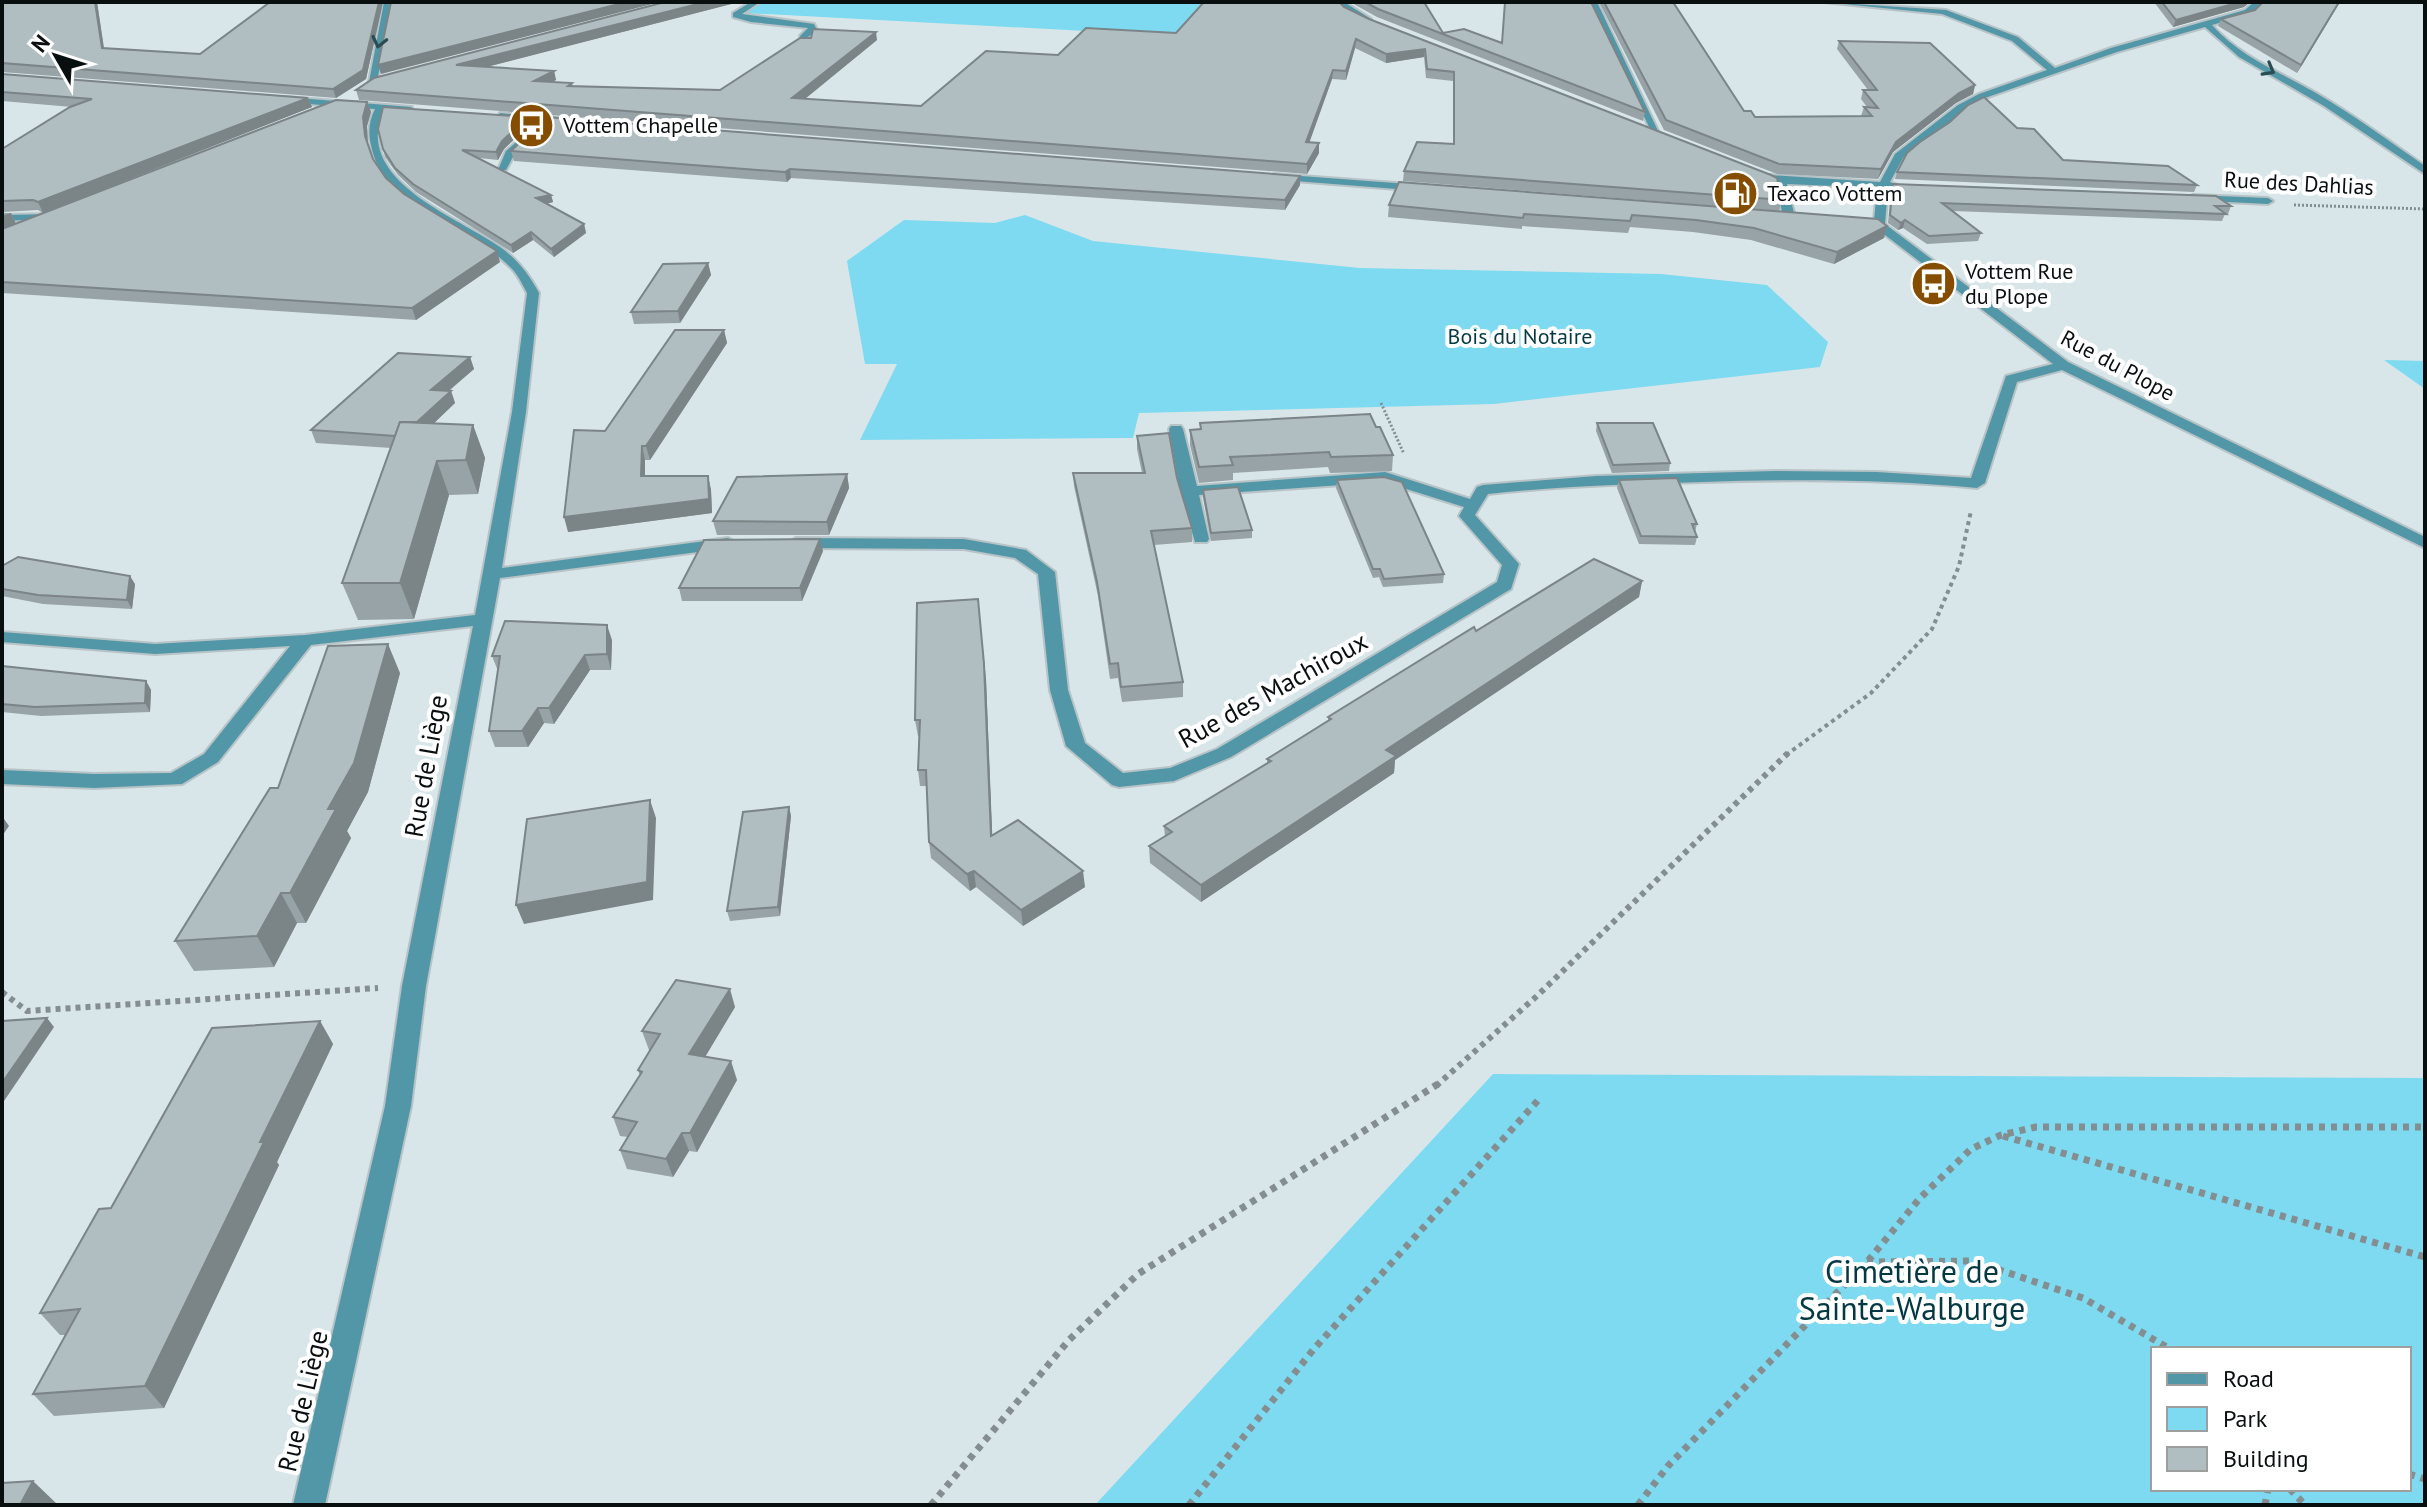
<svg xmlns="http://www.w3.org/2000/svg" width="2427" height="1507" viewBox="0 0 2427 1507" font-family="'PT Sans',sans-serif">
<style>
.green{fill:#7ddaf0;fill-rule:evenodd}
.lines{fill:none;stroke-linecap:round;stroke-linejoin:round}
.minor-casing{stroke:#b7c3c6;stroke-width:4}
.path-far3{stroke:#848e90;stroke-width:3;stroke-dasharray:2 2;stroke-linecap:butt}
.path-far2{stroke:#848e90;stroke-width:4;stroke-dasharray:4 4;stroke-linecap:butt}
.path-far1{stroke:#848e90;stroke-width:6;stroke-dasharray:5 5;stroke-linecap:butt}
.path{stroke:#848e90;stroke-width:7;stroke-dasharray:6 6;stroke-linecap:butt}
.minor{fill:#5297a7;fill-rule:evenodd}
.wall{fill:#97a3a6}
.shaded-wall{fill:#7b8487}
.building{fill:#b0bdc1;stroke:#7b8487;stroke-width:2}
.oneway{stroke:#2a4c53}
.labels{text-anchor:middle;stroke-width:8;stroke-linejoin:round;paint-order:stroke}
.far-poi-label{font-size:22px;fill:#090e0f;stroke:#fff;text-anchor:start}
.far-street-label{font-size:22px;fill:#090e0f;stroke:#fff}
.far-park-label{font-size:22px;fill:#043943;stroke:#fff}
.street-label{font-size:26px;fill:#090e0f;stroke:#fff}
.near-park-label{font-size:32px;fill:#043943;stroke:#fff}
</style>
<rect width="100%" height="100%" fill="#d8e6e9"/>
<g class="green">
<path d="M764,2H1247L1180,36L746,13Z"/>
<path d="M1025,215L1093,241L1360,268L1661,274L1767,285L1828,342L1820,367L1494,404L1139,413L1133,438L860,440L897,364H865L847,261L904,220L995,223Z"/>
<path d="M2384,360L2425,361V389Z"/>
<path d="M1493,1074L2425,1078V1505H1095ZM2153,1349H2409V1489H2153Z"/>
</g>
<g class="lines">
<defs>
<g id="minor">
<path d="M384,2H392L377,82L373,85L369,82Z"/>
<path d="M751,2H760L742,14L814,24L817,30L808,37L810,45H804L800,36L808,28L751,22L733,17V13Z"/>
<path d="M1335,2H1344L1371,19C1359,24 1344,11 1335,2Z"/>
<path d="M1589,2H1597L1660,135L1652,133Z"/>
<path d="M1824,2L1946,10L2018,37L2055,68L2111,48L2245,10L2254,2H2263L2251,14L2212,25C2240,57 2280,72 2316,93C2354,115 2389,141 2425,166V174L2324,106L2239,57L2205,27L2117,52L1985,98L1964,109L1946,126L1916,146L1903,158L1890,182L1898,185L1888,188L1885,224L2068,362L2425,537V548L2062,370L2017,382L1985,483L1977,488C1885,479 1794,479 1702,482C1631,484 1559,486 1488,494L1475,515L1519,564L1511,589L1231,757L1174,781L1119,787L1112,785L1066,746L1050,690L1038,574L1015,558L964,549L796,548L788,543L796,538L964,539L1026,550L1055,572L1068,690L1085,743L1123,773L1170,768L1217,749L1497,582L1502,565L1459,516L1464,507L1384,482L1199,495L1209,539L1207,542H1195L1180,491L1169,429L1171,426H1181L1183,429L1197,486L1385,472L1470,499L1477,487L1483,485L1596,476L1775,471L1877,472L1971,478L2006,376L2053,364L1876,228L1856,224V220L1874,221L1877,188L1787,184L1795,217L1789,220L1783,217L1777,186L1764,178L1769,175L1880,182L1895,154L1958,105L1979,94L2047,70L2012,41L1942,14Z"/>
<path d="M285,97L412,107L409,112L384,110C351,180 458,217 500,247C517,259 529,274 539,293L526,412L502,568L728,538L736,543L728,548L500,578L426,986L411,1106L325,1505H293L385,1106L402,986L473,626L311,645L218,762L182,784L94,788L2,784V770L94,774L171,773L204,754L290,646L155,654L2,642V632L155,644L305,635L475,615L512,412L527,293C522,284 518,274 510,267C468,224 384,213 371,145C368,132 369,121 375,109L282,102Z"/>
<path d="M500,113L568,119L573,122L568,125L497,118Z"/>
<path d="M528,132L536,134L514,155L506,170H498L506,151Z"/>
<path d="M1274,174L1422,185L1427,188L1422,191L1270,179L1269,177Z"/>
<path d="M2193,195L2268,198L2273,201L2268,204L2189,200L2188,198Z"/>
<path d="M56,214V218L52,219L2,221V215Z"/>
</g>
</defs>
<use href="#minor" class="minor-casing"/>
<g class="path-far3">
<path d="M2294,205L2425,209"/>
<path d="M1381,403L1404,454"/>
</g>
<path class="path-far2" d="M1786,755L1871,693L1932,629L1959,566L1971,511"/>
<g class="path-far1">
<path d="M2,992L27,1011L378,988"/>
<path d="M1436,1086L1538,995L1788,753"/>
</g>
<g class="path">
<path d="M2003,1136L2425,1257"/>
<path d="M1867,1262L1973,1261L2083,1298L2170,1349"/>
<path d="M2409,1474L2425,1479"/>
<path d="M2290,1489L2305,1505"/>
<path d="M931,1505L1069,1340L1138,1274L1438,1084"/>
<path d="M1189,1505L1313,1350L1541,1097"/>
<path d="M1638,1505L1668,1466L1867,1262L1920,1198L1971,1149L2001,1135L2036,1127H2425"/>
<path d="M2265,1505L2268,1489"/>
</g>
<use href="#minor" class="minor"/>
</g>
<g class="wall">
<path d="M2,2H97L104,48L200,54L270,2H383L366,79L336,98L2,72Z"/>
<path d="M665,2H739L486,67L554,71L556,80L552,82L572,83L573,86L720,90L877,40L804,99L921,106L1058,55L1176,33L1344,7L1782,200L1779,211L1403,181L1404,171L1453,144V81L1426,78L1424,57L1386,63L1355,48L1346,80L1332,79L1309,142L1319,153L1307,174L359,100L356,90Z"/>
<path d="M1350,2H1424L1443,33L1645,112L1643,121L1377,17Z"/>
<path d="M1599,2H1673L1744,111L1755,117L1861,116L1864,107H1867L1861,99L1863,90H1868L1837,49L1839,41L1975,85L1973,94L1956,103L1893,152L1878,179L1777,174L1664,130Z"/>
<path d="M2154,2H2250L2244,7L2173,27Z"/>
<path d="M2340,2L2297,73L2218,26L2221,19L2255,10Z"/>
<path d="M2,74L308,98L312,107L43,213L38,210L2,212V149L72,107L2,101Z"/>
<path d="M367,102L371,112L367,126L368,146L373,159L386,178L404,194L500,262L416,320L2,293V213H11L16,224Z"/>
<path d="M528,117L530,124L504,149L498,160L479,158L551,195L553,202L547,204L584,224L586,233L554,257L533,240L513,253L416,192L398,175L385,157L383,149Z"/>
<path d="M2017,128L2063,160L2197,185L2194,192L1895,179L1897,172Z"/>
<path d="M511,151L1300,176V185L1285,210L791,178L787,182L514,161Z"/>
<path d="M1893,184L2231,206L2228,214H2225L2222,221L1953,211L1981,233L1978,241L1927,244L1903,228L1898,230L1888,223L1891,191Z"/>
<path d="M1389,205L1887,226L1884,238L1834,264L1751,240L1693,232L1630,227L1628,233L1522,226V229L1388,217Z"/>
<path d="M708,263L711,275L680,323L634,324L631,312Z"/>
<path d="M724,330L727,343L650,460H645V476H708L711,490L712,513L568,532L605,431Z"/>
<path d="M470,357L474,369L449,391H451L455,403L434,423L473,425L485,458L478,494L449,495L414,619L358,620L342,583L391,448L316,443L311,430Z"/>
<path d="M1200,423L1376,427L1393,455L1392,471L1330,473L1328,467L1233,473V480L1199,483L1190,445V430L1200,429Z"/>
<path d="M1597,423L1670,463L1669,471L1612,473L1596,431Z"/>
<path d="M1137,436L1177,478L1192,528V542L1154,545L1183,682V697L1122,702L1118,678L1110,679L1098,596L1074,486L1073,473H1142L1137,449Z"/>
<path d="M847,474L849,488L829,535H717L713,521Z"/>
<path d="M1337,480L1444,574L1443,583L1383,587L1379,577L1373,578L1336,488Z"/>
<path d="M1619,480L1697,524L1695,532L1697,537L1695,545L1639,544L1617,488Z"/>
<path d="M1203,490L1252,530V538L1211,541L1203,498Z"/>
<path d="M823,551L802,601H682L679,588Z"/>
<path d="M2,566L135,584L132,609L43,604L2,596Z"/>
<path d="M1642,581L1639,597L1395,760L1394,773L1201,902L1150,863L1149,846L1165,837L1164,826L1267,763V759L1328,720V717L1476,631Z"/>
<path d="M612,640L611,670H590L554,724L544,723L528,747H495L489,731L498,671L492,656Z"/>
<path d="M2,666L146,681L151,690L150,712L41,716L2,712Z"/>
<path d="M400,673L368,792L347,831L351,838L306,923H297L274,967L194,971L175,941L278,788Z"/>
<path d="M986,679L992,836L1085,887L1023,926L976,887L970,891L931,858L929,842L927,786H920L918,770L919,736H918L915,720Z"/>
<path d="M789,807L791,816L780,916L730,921L727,911Z"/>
<path d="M735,1007L705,1057L737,1080L697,1152L689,1151L673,1177L627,1169L620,1150L628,1137L620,1136L613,1117L640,1076L638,1070L650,1050H649L642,1031Z"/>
<path d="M320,1021L333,1044L277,1162L279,1165L164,1408L54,1416L33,1394L65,1335H60L40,1313L111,1208Z"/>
</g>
<g class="shaded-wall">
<path d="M95,2H97L105,56L102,48Z"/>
<path d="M379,2H383L366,79L336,98L333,89Z"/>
<path d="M627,2H660L381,74L378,65Z"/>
<path d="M706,2H739L459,74L456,65Z"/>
<path d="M2240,2H2250L2244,7L2173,27L2176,20Z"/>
<path d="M2339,2H2340L2297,73L2301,65Z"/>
<path d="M876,32L877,40L794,108L792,98Z"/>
<path d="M1356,39L1355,48L1346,80V71Z"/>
<path d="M1425,49L1424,57L1386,63V54Z"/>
<path d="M1333,70L1332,79L1306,152V142Z"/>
<path d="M554,71L556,80L536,90L534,81Z"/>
<path d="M1975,85L1973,94L1956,103L1893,152L1878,179L1881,169L1896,142L1959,93Z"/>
<path d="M308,98L312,107L43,213L38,202Z"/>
<path d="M367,102L371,112L367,126L368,146L365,136L363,117Z"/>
<path d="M528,117L530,124L504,149L498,160L496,152L502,141Z"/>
<path d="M1319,143V153L1307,174V164Z"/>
<path d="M790,169L791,178L787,182L785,172Z"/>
<path d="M1300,176V185L1285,210V200Z"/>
<path d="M551,195L553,202L538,206L536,198Z"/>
<path d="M11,213L16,224L2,229V216Z"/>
<path d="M1905,220L1903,228L1898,230L1901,223Z"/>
<path d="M584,224L586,233L554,257L551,249Z"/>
<path d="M1887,226L1884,238L1834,264L1837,252Z"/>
<path d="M531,232L533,240L513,253L511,245Z"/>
<path d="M497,251L500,262L416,320L412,308Z"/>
<path d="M708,263L711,275L680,323L678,311Z"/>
<path d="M724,330L727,343L650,460L646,446Z"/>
<path d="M470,357L474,369L435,402L431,390Z"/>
<path d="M451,391L455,403L407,449L402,436Z"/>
<path d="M473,425L485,458L478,494L466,460Z"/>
<path d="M642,446L645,460V490L641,476Z"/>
<path d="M437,461L449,495L414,619L400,583Z"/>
<path d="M847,474L849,488L829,535L827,522Z"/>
<path d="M708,476L711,490L712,513L568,532L564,517Z"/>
<path d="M820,539L823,551L802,601L800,588Z"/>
<path d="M130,576L135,584L132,609L127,600Z"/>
<path d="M1642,581L1639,597L1395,760L1394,773L1201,902V885L1386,750Z"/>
<path d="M978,599L986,679L993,853L991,836Z"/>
<path d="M607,625L612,640L611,670L607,654Z"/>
<path d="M388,644L400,673L368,792L347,831L351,838L306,923L290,893L328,809Z"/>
<path d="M585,655L590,670L554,724L549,708Z"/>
<path d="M146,681L151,690L150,712L145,703Z"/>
<path d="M538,708L544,723L528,747L522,731Z"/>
<path d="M650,800L656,818L653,900L524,924L516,905Z"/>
<path d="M789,807L791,816L780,916L778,907Z"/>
<path d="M2,816L9,826L2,836Z"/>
<path d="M974,871L976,887L970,891L967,874Z"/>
<path d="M1083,871L1085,887L1023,926L1021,910Z"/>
<path d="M281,893L297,923L274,967L257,936Z"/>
<path d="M730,989L735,1007L696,1072L689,1054Z"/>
<path d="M47,1018L54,1027L2,1104V1083Z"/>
<path d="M320,1021L333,1044L277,1162L279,1165L164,1408L145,1386L260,1142Z"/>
<path d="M731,1061L737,1080L697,1152L690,1133Z"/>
<path d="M682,1133L689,1151L673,1177L666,1159Z"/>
<path d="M33,1481L58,1505H20Z"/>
</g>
<g class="building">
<path d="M2,2H95L102,48L200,54L270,2H379L363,70L333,89L2,63Z"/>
<path d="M391,2H627L378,65Z"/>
<path d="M665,2H706L456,65L554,71L534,81L572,83L568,86L720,90L800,38H811L813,29L876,32L792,98L921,106L986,51L1058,55L1086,28L1176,33L1204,2H1339L1344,7L1369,19L1771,175L1777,178L1782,200L1404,171L1417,142L1454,144V72L1427,69L1425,49L1386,54L1356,39L1346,71L1333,70L1306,142L1319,143L1307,164L356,90L374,78Z"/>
<path d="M1365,2H1424L1443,33L1464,29L1502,43L1505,2H1591L1645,112L1378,9Z"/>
<path d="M1604,2H1673L1744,111H1751L1755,117L1872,116L1864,107L1878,108L1863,90H1877L1839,41L1930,43L1975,85L1959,93L1896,142L1881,169L1779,164L1666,120Z"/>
<path d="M2162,2H2240L2176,20Z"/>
<path d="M2263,2H2339L2301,65L2221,19L2255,10Z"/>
<path d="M2,74L308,98L38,202L33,200L2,201V149L70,107L92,99L2,92Z"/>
<path d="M1984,97L2017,128L2034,129L2063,160L2168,166L2197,185L1897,172L1907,153L1920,142L1950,122L1968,105Z"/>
<path d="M336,100L367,102L363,117L365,136L373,159L386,178L404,194L497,251L412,308L2,282V229Z"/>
<path d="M383,107L528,117L502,141L496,152L462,150L551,195L536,198L584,224L551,249L531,232L511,245L413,184L395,168L383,149L378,129Z"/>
<path d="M546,117L1300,176L1285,200L790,169L785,172L511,151Z"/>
<path d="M1399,182L1878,219L1887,226L1837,252L1754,228L1696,220L1632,215L1630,221L1524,214L1523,218L1389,205Z"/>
<path d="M1893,184L2216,196L2231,206H2215L2226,214L1942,203L1981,233L1929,236L1905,220L1901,223L1890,215Z"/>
<path d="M708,263L678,311L631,312L663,264Z"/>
<path d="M675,330H724L646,446H642L641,476H708L709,499L564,517L574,430L605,431Z"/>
<path d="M398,353L470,357L431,390L451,391L417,422H400L395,436L311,430Z"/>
<path d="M1370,414L1376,427H1380L1393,455L1331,457L1329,452L1230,457L1233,465L1199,467L1190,430L1201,429L1200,423Z"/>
<path d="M400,422L473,425L466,460L437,461L400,583H342Z"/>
<path d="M1597,423H1653L1670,463L1613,465Z"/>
<path d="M1169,433L1177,478L1192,528L1151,531L1183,682L1121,687L1118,663L1110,664L1097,582L1073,473H1145L1137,436Z"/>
<path d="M847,474L827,522L713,521L737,477Z"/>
<path d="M1384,477L1402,482L1444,574L1384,579L1380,569H1373L1337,480Z"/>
<path d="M1677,478L1697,524H1692L1697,537L1641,536L1619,480Z"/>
<path d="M1238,487L1252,530L1211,533L1203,490Z"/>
<path d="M820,539L800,588H679L704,540Z"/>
<path d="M18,557L130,576L127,600L38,595L2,589V566Z"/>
<path d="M1594,559L1642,581L1386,750L1396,756L1201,885L1149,846L1172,832L1164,826L1271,761L1267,759L1331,719L1328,717L1474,627L1476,631Z"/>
<path d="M978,599L984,664L991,836L1018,820L1083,871L1021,910L974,871L967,874L929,842L926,770H918L920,720H915L917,603Z"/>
<path d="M505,621L607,625V654L585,655L549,708H538L522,731H489L500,656H492Z"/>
<path d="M388,644L354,763L328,809H336L290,893H281L257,936L175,941L270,788H278L328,646Z"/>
<path d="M2,666L146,681L145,703L35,707L2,704Z"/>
<path d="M650,800L647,882L516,905L527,819Z"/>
<path d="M789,807L778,907L727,911L743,812Z"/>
<path d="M676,980L730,989L689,1054L731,1061L690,1133H682L666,1159L620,1150L637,1122L613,1117L642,1072L638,1070L660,1034L642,1031Z"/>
<path d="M47,1018L2,1083V1021Z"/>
<path d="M320,1021L260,1142H264L145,1386L33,1394L80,1309L40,1313L99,1209L111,1208L212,1028Z"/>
<path d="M33,1481L20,1505H2V1483Z"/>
</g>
<defs><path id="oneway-chevron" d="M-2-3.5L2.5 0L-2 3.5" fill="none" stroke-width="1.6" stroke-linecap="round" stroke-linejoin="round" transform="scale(2)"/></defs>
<g class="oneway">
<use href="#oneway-chevron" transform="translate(379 42) rotate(103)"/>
<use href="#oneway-chevron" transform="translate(2269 70) rotate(29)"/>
</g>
<defs>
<symbol id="bus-disc" viewBox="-11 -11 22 22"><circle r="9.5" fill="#854d00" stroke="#fff"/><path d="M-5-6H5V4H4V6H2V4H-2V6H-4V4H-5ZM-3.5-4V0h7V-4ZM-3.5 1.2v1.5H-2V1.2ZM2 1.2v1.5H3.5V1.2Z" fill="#fff"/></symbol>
<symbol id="fuel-disc" viewBox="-11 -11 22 22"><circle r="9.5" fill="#854d00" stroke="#fff"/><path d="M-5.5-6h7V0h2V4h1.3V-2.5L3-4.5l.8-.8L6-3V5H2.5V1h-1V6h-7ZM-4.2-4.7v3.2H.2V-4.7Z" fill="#fff"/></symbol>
</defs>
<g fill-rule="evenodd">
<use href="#bus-disc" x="506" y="100" width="51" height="51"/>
<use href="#fuel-disc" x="1710" y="168" width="51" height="51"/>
<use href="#bus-disc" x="1908" y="258" width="51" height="51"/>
</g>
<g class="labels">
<g class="far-poi-label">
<text x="563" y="133">Vottem Chapelle</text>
<text x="1767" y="201">Texaco Vottem</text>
<text x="1965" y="279">Vottem Rue<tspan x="1965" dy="25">du Plope</tspan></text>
</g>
<g class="far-street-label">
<text transform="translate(2299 183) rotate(3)" y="8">Rue des Dahlias</text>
<text transform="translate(2118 365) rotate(28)" y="8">Rue du Plope</text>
</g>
<g class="far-park-label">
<text x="1520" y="344">Bois du Notaire</text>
</g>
<g class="street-label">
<text transform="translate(1273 690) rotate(-29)" y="9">Rue des Machiroux</text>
<text transform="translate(426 766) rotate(-80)" y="9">Rue de Liège</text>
<text transform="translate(303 1401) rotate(-77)" y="9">Rue de Liège</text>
</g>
<g class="near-park-label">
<text x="1912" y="1283">Cimetière de<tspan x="1912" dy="37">Sainte-Walburge</tspan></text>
</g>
</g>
<rect width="2427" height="1507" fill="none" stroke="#090e0f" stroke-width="8"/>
<rect x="2151" y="1347" width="260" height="144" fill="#ffffff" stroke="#9d9f9f" stroke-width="2"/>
<rect x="2167" y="1373" width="40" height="12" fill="#5297a7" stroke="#9d9f9f" stroke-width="2"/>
<text x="2223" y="1387" font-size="24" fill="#090e0f">Road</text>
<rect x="2167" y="1407" width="40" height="24" fill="#7ddaf0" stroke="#9d9f9f" stroke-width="2"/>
<text x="2223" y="1427" font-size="24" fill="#090e0f">Park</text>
<rect x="2167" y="1447" width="40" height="24" fill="#b0bdc1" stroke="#9d9f9f" stroke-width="2"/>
<text x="2223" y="1467" font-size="24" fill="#090e0f">Building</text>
<g transform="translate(56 56) rotate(309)" stroke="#ffffff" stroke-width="6" paint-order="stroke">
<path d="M0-6L14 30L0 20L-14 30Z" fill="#090e0f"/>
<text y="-12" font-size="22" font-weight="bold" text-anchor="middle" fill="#090e0f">N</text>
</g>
</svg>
